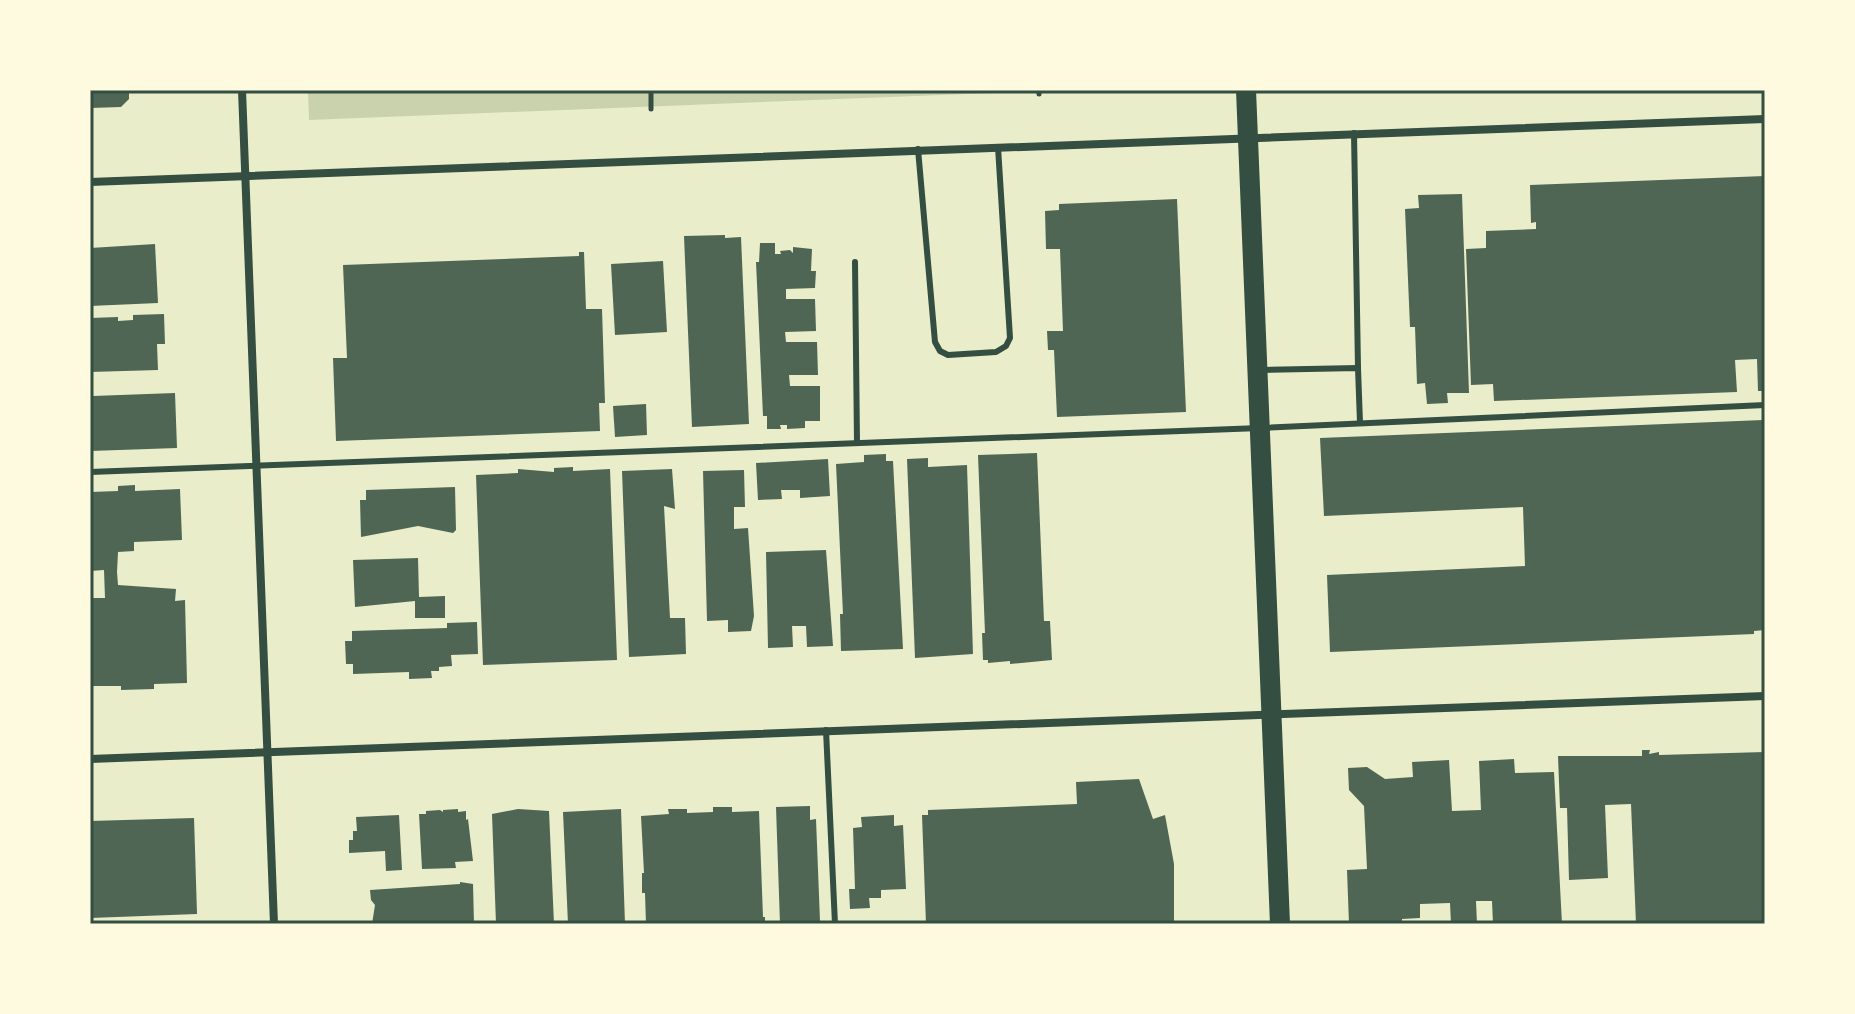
<svg xmlns="http://www.w3.org/2000/svg" width="1855" height="1014" viewBox="0 0 1855 1014" font-family="'Golos Text',sans-serif">
<style>
.green{fill:#cad2ad}
.building{fill:#4f6655}
.lines{fill:none;stroke-linecap:round;stroke-linejoin:round}
.path{stroke:#344e41;stroke-width:5}
.service{stroke:#344e41;stroke-width:6}
.minor{stroke:#344e41;stroke-width:8}
.primary{stroke:#344e41;stroke-width:20}
.neatline{fill:none;stroke:#344e41;stroke-width:3}
</style>
<rect width="100%" height="100%" fill="#e9edc9"/>
<path class="green" d="M308,90H1069L309,120Z"/>
<g class="building">
<path d="M90,90H129V99L121,107L90,108Z"/>
<path d="M1765,176V391H1758L1757,359L1735,360L1737,392L1494,401L1493,384L1471,385L1466,249L1486,248V231L1536,229V222L1531,223L1530,185Z"/>
<path d="M1462,194L1469,393H1447L1448,403L1427,404L1425,383L1417,384L1415,327H1410L1405,209L1419,208L1418,195Z"/>
<path d="M1177,199L1186,412L1057,417L1054,350H1048L1047,331H1063L1060,249H1046L1045,211L1059,210V204Z"/>
<path d="M725,235V238L741,237L749,424L692,427L684,236Z"/>
<path d="M760,243H775V254H781L780,251L790,250L793,253V247L812,249L811,271H816L815,288L786,289V299H815L816,331L785,332L786,342H817L818,375H789L790,386H820V421H805V428L787,429V425H780L781,429H767V416H763L756,262H759Z"/>
<path d="M155,244L158,303L90,306V248Z"/>
<path d="M579,252H584L586,309H602L605,403H599L600,431L336,441L333,358H347L343,265L579,256Z"/>
<path d="M663,261L667,332L615,335L611,264Z"/>
<path d="M164,314L165,344H157L158,370L90,372V318L118,317V321L133,320V315Z"/>
<path d="M90,390H93V396L175,393L177,448L90,451Z"/>
<path d="M646,404L647,435L615,437L613,406Z"/>
<path d="M1763,420L1765,630L1754,631V634L1330,652L1327,575L1525,566L1523,507L1324,516L1320,438Z"/>
<path d="M1037,453L1044,621H1050L1052,660L1010,664V661L988,663V660H983L982,633H985L978,455Z"/>
<path d="M886,454V461H893L903,649L841,651L840,614H843L836,464L864,462V455Z"/>
<path d="M928,458V467L967,465L973,654L915,658L907,459Z"/>
<path d="M828,459L830,496L800,498V490H781L782,499L758,500L756,463Z"/>
<path d="M573,467V471L610,469L617,660L483,665L476,475L518,473V469L554,472V468Z"/>
<path d="M672,469L675,509L664,506L670,618H685L686,654L629,657L622,471Z"/>
<path d="M744,470L745,507H734V529L748,528L754,616L751,631L728,632V620L707,621L703,471Z"/>
<path d="M135,485V491L180,489L182,540L134,542V551L118,552L117,572L118,585L176,589L175,601L185,600L187,683L154,684V689L121,690V686H90V598H105L104,570L90,571V492L118,491V486Z"/>
<path d="M455,487L456,530L453,533L418,526L361,537L360,500H366V490Z"/>
<path d="M826,550L833,646L807,647L806,626H792L793,647L768,648L766,552Z"/>
<path d="M418,558L419,597L445,596V618H415V601L355,607L353,560Z"/>
<path d="M477,622L478,654L451,655L452,666L439,667V671H431L432,678L409,679V672L353,674V664H346L345,641H352V631L447,628V623Z"/>
<path d="M1642,750H1650L1649,754L1659,752V755L1765,752V924H1636L1631,804L1605,805L1608,878L1569,880L1567,808H1560L1558,756H1642Z"/>
<path d="M1514,759L1515,773L1554,772L1562,924H1493L1492,901H1476L1477,924H1451L1450,903L1420,904V918L1402,919V924H1349L1347,870L1367,869L1364,806L1349,790L1348,768L1367,767L1385,779L1413,777L1412,762L1449,760L1452,811L1481,810L1479,761Z"/>
<path d="M1139,779L1153,819L1165,815L1174,864V924H926L922,815H928V810L1077,804L1076,782Z"/>
<path d="M810,806V820L816,819L820,921H815V924H780L776,807Z"/>
<path d="M713,807H732V812L759,811L763,917H765V924H646L645,893H642V873H644L641,816L669,814L668,809H687V813L713,812Z"/>
<path d="M458,809V812L466,811V820L468,819L473,861L455,862L456,868L422,869L419,814H426V811L440,810L443,812V810Z"/>
<path d="M518,809L549,811L554,924H496L492,814Z"/>
<path d="M621,809L625,924H568L563,812Z"/>
<path d="M399,815L402,870L386,871L385,851L349,853V840H353V831H357L356,817Z"/>
<path d="M894,815V826L903,825L906,889L881,890V898H869L870,908L850,909L849,889H855L853,828L862,827L861,817Z"/>
<path d="M194,818L197,914L90,918V821Z"/>
<path d="M460,882L473,884L474,924H372L375,905L371,900L370,890L460,884Z"/>
</g>
<g class="lines">
<g class="path">
<path d="M651,90V109"/>
<path d="M1039,90V94"/>
</g>
<g class="service">
<path d="M1354,133L1358,368"/>
<path d="M918,149L935,342L940,351L948,355L996,352L1006,346L1010,338L998,147"/>
<path d="M855,262L857,443"/>
<path d="M1261,370L1358,368L1360,423"/>
<path d="M90,472L1260,428L1765,405"/>
<path d="M826,730L835,924"/>
</g>
<g class="minor">
<path d="M242,90L274,924"/>
<path d="M90,182L1765,119"/>
<path d="M90,759L1765,696"/>
</g>
<path class="primary" d="M1246,90L1280,924"/>
</g>
<rect width="1855" height="1014" fill="none" stroke="#fefae0" stroke-width="184"/>
<rect x="92" y="92" width="1671" height="830" class="neatline"/>
</svg>
